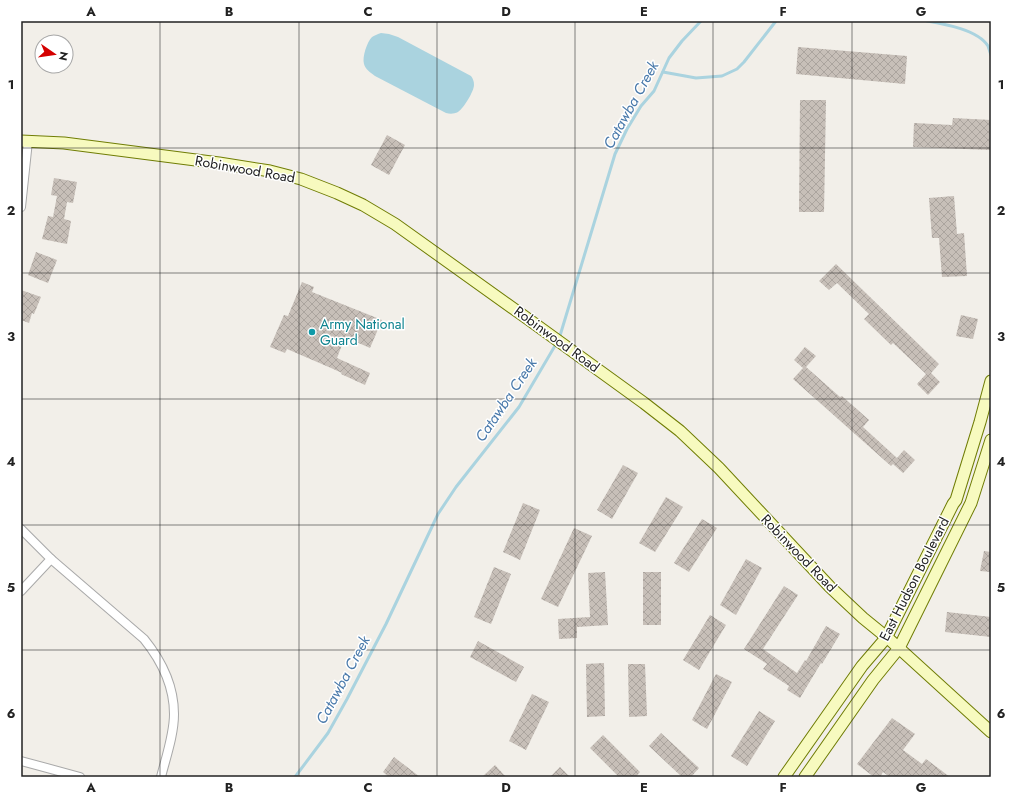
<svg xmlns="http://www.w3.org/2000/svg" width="1012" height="798" viewBox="0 0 1012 798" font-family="Jost,sans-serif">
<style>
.water{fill:#aad3df}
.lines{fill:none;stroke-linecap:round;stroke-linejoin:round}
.stream{stroke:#aad3df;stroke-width:3}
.building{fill:url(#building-cross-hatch)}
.minor-casing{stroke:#a9a9a9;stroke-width:10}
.secondary-casing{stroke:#707d05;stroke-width:13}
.minor{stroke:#fff;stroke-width:8}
.secondary{stroke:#f7fabf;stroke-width:11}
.grid{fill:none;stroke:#222;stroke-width:1;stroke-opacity:0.55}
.culture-dot{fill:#0f9aa8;stroke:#fff;stroke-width:1.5}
.labels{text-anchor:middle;stroke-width:3;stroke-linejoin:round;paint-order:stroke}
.street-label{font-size:14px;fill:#222;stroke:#fff}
.culture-label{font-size:14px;fill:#0d838f;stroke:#fff;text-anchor:start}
.water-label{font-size:15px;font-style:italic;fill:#4a7aab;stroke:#fff}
.neatline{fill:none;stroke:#222;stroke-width:1.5}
.grid-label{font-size:13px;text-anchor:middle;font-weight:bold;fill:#222}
</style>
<defs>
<pattern id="building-cross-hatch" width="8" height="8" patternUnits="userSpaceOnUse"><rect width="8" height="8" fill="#c7bfb8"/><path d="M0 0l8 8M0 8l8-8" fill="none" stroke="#aba49e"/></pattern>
</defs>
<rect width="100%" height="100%" fill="#f2efe9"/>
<path class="water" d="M381,33L389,34L398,37L471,76C473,79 474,81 474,85C474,91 464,108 458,112C454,114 450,114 446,113L375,76C371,73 365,69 364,64C362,57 367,42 372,37C375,35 378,34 381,33Z"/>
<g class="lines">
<g class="stream">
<path d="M927,21C945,24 978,30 988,46C989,49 990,52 991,55"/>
<path d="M663,72L696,78L722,76L737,69L744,62L776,21"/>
<path d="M295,777L328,733L347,699L386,624L438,514L456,487L519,407L559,339L615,154L627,129L641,106L654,91L669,58L682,41L701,21"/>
</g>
</g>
<g class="building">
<path d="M798,47L907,56L905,84L796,74Z"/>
<path d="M800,100H826L824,212H799Z"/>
<path d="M953,118L991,120V150L913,147L914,123L952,125Z"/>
<path d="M387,135L405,145L389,175L371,165Z"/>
<path d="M54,178L77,182L73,203L67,202L64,219L71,221L67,244L42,239L48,216L53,217L57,196L51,195Z"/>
<path d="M954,196L957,234L964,233L967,276L942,277L939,238H932L929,198Z"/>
<path d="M36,252L57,260L48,283L28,275Z"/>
<path d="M836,264L939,364L931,373L940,382L928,395L917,384L926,374L893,343L891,345L864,319L869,314L837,283L829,290L819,281Z"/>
<path d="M302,282L314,287L312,292L382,320L370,348L345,337L337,358L370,373L365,385L341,374L342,373L331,368L287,349L285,353L270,347L284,315L288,316Z"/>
<path d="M21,290L41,297L34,314L32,313L29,323L21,320Z"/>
<path d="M961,315L978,319L973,339L956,336Z"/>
<path d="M805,347L816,356L806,367L840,397L842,396L869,420L863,427L897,458L904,450L915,460L903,473L893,464L891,466L793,379L803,368L794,360Z"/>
<path d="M623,465L638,473L612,519L597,510Z"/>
<path d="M666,497L683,507L655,552L639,543Z"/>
<path d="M523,503L540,510L520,560L503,552Z"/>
<path d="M702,519L717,528L689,572L674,563Z"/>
<path d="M574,528L592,536L558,607L541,599Z"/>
<path d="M984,551L991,552V572L980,571Z"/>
<path d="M746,559L762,568L736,615L720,605Z"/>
<path d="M494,567L511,574L491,624L474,617Z"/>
<path d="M605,572L608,625L577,627V638L559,639L558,619L590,617L588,573Z"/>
<rect x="643" y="572" width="18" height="53"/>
<path d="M784,586L798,595L763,649L797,673L805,660L806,661L826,626L840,634L822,664L821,663L800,698L787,690L789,686L763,669L767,664L744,649Z"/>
<path d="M947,612L991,617V637L945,632Z"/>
<path d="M710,615L726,625L699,670L683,660Z"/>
<path d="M478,641L524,667L516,682L470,657Z"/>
<path d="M604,663L605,716L587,717L586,664Z"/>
<path d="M628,664H645L647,716L629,717Z"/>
<path d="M716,674L732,682L707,729L692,720Z"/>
<path d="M532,694L549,702L526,750L509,741Z"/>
<path d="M759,711L775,721L747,766L731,756Z"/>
<path d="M892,718L915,734L903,750L922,764L926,759L950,777H890L883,772L880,777H874L857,764Z"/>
<path d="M661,733L699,768L691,777H682L649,746Z"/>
<path d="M603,735L640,772L636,777H619L590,748Z"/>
<path d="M394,757L420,777H389L383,772Z"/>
<path d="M495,765L506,777H482Z"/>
<path d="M560,767L570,777H550Z"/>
</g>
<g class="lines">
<defs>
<g id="minor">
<path d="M21,207L28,141"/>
<path d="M21,529L51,559L144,639C161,660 174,686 174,714C174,735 166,757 161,777"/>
<path d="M21,591L51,559"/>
<path d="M21,761L80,777"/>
</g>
<g id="secondary">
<path d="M21,141L64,143L219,163L270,171L301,179L337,193L363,205L395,224L528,319L644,403L680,431L719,468L830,587L863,618L890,640L991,732"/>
<path d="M784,777L862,666L886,638L953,504L956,500L980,422L991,381"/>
<path d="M805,777L873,680L899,648L971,503L991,440"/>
</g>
</defs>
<use href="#minor" class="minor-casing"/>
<use href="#secondary" class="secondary-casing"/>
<use href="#minor" class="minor"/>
<use href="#secondary" class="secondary"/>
</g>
<path class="grid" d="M160,21V777M299,21V777M437,21V777M575,21V777M713,21V777M852,21V777M21,148H991M21,273H991M21,399H991M21,525H991M21,650H991"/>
<circle class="culture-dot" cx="312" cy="332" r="4"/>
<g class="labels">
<g class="street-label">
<text transform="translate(245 169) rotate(10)" y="5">Robinwood Road</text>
<text transform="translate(557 339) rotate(36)" y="5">Robinwood Road</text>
<text transform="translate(799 553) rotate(46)" y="5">Robinwood Road</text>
<text transform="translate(914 579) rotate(-63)" y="5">East Hudson Boulevard</text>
</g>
<g class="culture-label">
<text x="320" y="329">Army National<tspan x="320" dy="16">Guard</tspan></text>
</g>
<g class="water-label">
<text transform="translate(631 105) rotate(-61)" y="5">Catawba Creek</text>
<text transform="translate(506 400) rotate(-56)" y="5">Catawba Creek</text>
<text transform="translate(343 680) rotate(-62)" y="5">Catawba Creek</text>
</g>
</g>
<rect width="1012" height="798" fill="none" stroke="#ffffff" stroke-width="44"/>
<g transform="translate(54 54) rotate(103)"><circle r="19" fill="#ffffff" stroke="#a7a7a7"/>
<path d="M0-3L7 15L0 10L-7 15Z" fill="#d40000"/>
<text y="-6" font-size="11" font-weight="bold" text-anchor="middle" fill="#222222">N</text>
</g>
<rect x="22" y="22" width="968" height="754" class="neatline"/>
<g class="grid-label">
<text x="91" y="16">A</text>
<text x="229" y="16">B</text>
<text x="368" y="16">C</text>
<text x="506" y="16">D</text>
<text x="644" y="16">E</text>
<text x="783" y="16">F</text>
<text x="921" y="16">G</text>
<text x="11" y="89">1</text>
<text x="1001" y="89">1</text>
<text x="11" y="215">2</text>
<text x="1001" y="215">2</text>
<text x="11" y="341">3</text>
<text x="1001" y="341">3</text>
<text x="11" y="466">4</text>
<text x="1001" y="466">4</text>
<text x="11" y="592">5</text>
<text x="1001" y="592">5</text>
<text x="11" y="718">6</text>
<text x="1001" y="718">6</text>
<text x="91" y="792">A</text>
<text x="229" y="792">B</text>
<text x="368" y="792">C</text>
<text x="506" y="792">D</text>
<text x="644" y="792">E</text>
<text x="783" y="792">F</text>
<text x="921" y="792">G</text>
</g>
</svg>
